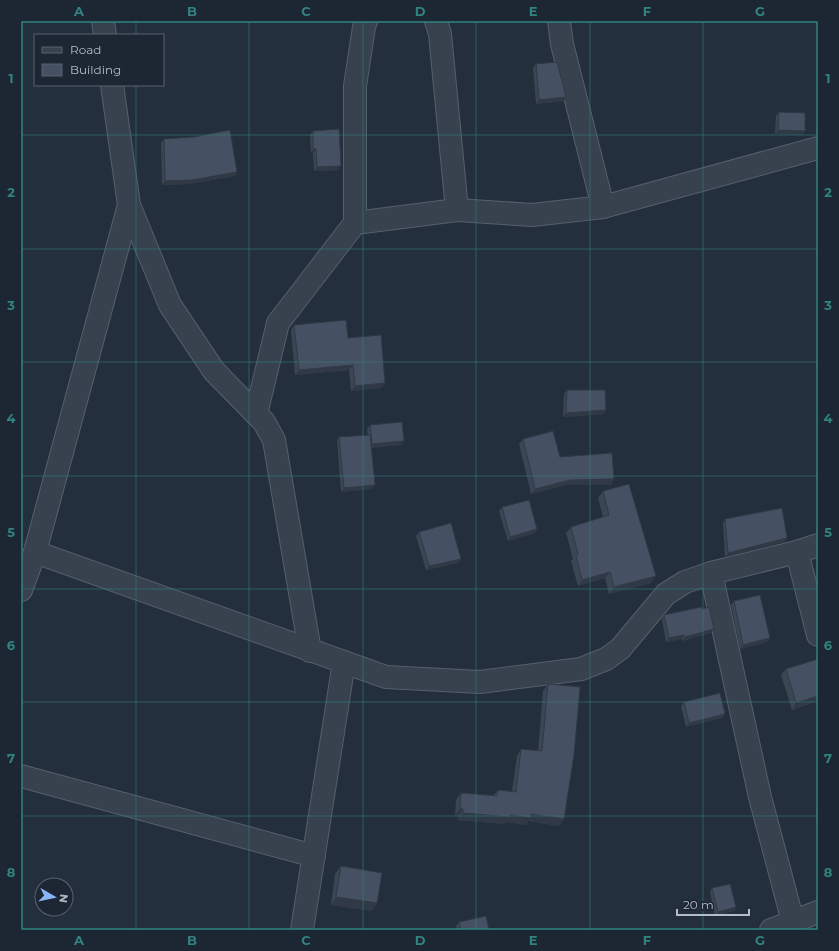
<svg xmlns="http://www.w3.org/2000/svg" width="839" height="951" viewBox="0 0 839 951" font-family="Montserrat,sans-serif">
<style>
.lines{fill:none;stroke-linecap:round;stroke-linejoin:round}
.minor-casing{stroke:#565f6c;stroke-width:24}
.minor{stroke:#38414e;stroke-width:22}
.wall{fill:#3b4654}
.shaded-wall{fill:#303945}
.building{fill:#455162;stroke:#303945}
.grid{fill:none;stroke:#308480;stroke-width:1;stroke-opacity:0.55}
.neatline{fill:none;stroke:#308480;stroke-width:1.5}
.grid-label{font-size:13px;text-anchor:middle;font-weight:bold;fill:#308480}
</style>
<rect width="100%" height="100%" fill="#242f3e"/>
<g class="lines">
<defs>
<g id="minor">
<path d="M103,21L105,35"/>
<path d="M436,21L440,34L457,210"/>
<path d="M559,21L562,44L603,207"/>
<path d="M112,85L129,205L170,305L214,371L264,422L274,440L310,651"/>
<path d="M355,223L457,210L532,215L603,207L818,148"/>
<path d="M256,414L278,323L355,223V86L364,27L366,21"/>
<path d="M35,552L386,677L480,682L581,669L606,659L620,649L666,594L685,582L711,573L797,552L818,545"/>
<path d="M797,552L818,635"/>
<path d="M711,573L760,797L793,922"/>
<path d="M21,590L35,552L129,205"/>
<path d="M21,776L314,856"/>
<path d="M302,930L344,662"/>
<path d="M771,930L818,912"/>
</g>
</defs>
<use href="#minor" class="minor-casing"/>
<use href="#minor" class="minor"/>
</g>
<g class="wall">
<path d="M536,64L566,97L564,101L536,104L533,68Z"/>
<path d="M779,112L805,131L802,135L775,134L776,116Z"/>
<path d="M313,131L338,170L314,171L313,153H311L310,135Z"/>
<path d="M164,139L237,172L235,176L189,184L162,185L161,143Z"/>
<path d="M294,325L348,338L385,383L381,388L351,391L349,370L295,375L291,330Z"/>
<path d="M567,390L604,414L563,417L564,394Z"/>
<path d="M370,425L401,445L371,448L375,485L372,489L341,492L337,441L339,437L368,435L367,429Z"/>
<path d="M523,439L560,457L611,485H566L531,494L519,444Z"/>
<path d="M603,491L651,583L609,594L605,578L578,586L571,561L573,559L566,533L571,527L603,517L598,498Z"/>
<path d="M502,507L535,533L508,541L499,511Z"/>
<path d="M725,519L787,538L784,542L725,557L723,523Z"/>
<path d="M419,532L461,559L458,563L426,570L416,536Z"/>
<path d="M734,601L767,642L740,649L731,605Z"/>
<path d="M664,615L711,633L682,641V639L666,642L662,619Z"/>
<path d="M786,669L818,701L792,710L781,675Z"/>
<path d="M548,684L564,819L559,826L528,821L526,825L506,822L505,824L458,820L459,816L455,815L456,800L461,793L494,795L498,790L512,791L517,756L521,749L538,751L543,691Z"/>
<path d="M684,702L725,714L722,718L686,727L681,706Z"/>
<path d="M341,866L372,911L331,905L335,874Z"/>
<path d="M712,888L736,907L734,911L715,916L710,892Z"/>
<path d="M459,922L489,930H457L456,926Z"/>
</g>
<g class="shaded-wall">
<path d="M566,97L564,101L536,104L539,100Z"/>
<path d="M778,130L805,131L802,135L775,134Z"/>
<path d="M313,149H316L313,153H311Z"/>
<path d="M341,166L338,170L314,171L317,167Z"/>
<path d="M237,172L235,176L189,184L162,185L165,181Z"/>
<path d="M353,365L349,370L295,375L299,370Z"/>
<path d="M385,383L381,388L351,391L355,386Z"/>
<path d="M606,410L604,414L563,417L566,413Z"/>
<path d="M404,441L401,445L369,448L372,444Z"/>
<path d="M614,479L611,485H566L531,494L535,489L570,480Z"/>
<path d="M375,485L372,489L341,492L344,488Z"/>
<path d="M537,529L535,533L508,541L510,537Z"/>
<path d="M787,538L784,542L725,557L728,553Z"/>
<path d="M461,559L458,563L426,570L429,566Z"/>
<path d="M610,572L605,578L578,586L582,580Z"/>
<path d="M656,576L651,583L609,594L614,587Z"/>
<path d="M714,629L711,633L682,641L685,637Z"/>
<path d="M684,635L682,639L666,642L669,638Z"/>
<path d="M770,638L767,642L740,649L743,645Z"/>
<path d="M818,696V701L792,710L796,703Z"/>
<path d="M725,714L722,718L686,727L689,723Z"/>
<path d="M460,808L463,809L459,816L455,815Z"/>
<path d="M463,813L510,815L531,814L564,819L559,826L528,821L526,825L506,822L505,824L458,820Z"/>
<path d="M336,897L377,903L372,911L331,905Z"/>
<path d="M736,907L734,911L715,916L718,912Z"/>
</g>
<g class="building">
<path d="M557,62L566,97L539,100L536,64Z"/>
<path d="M779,112L805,113V131L778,130Z"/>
<path d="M339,129L341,166L317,167L316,149H313V131Z"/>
<path d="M230,130L237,172L192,180L165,181L164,139L194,137Z"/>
<path d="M346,320L348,338L381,335L385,383L355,386L353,365L299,370L294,325Z"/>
<path d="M567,390H605L606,410L566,413Z"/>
<path d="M402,422L404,441L372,444L370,425Z"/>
<path d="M553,431L560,457L612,453L614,479L570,480L535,489L523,439Z"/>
<path d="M370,435L375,485L344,488L339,437Z"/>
<path d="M629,484L656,576L614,587L610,572L582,580L576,555L578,554L571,527L609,515L603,491Z"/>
<path d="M529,500L537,529L510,537L502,507Z"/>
<path d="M782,508L787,538L728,553L725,519Z"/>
<path d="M451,523L461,559L429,566L419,532Z"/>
<path d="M760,595L770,638L743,645L734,601Z"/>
<path d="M701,607L702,609L709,607L714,629L685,637L684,635L669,638L664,615Z"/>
<path d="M818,659V696L796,703L786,669Z"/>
<path d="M548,684L580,687L574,755L564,819L531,814V818L510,815L509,817L463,813V809L460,808L461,793L497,796L498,790L516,792L521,749L542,751Z"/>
<path d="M720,693L725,714L689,723L684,702Z"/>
<path d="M341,866L382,873L377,903L336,897Z"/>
<path d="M730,884L736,907L718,912L712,888Z"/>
<path d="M486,916L489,930H461L459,922Z"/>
</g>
<path class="grid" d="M136,21V35M249,21V930M363,21V930M476,21V930M590,21V930M703,21V930M136,85V930M21,135H818M21,249H818M21,362H818M21,476H818M21,589H818M21,702H818M21,816H818"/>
<rect width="839" height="951" fill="none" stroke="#1d2633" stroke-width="44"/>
<rect x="34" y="34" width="130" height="52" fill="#1d2633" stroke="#59626f"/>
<rect x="42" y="47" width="20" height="6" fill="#38414e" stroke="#59626f"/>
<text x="70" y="54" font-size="12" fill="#b4bcc9">Road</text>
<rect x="42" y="64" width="20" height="12" fill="#455162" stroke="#59626f"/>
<text x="70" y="74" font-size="12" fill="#b4bcc9">Building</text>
<g transform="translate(54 897) rotate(99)"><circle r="19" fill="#1d2633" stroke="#59626f"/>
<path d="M0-3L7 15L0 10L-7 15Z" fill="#8ab4f8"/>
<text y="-6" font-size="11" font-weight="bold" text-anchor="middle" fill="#b4bcc9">N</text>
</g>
<path d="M677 909v6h72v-6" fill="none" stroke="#b4bcc9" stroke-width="2"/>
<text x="683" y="909" font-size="12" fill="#b4bcc9" stroke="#1d2633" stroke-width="3" paint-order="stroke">20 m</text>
<rect x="22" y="22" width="795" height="907" class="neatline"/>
<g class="grid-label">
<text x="79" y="16">A</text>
<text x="192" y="16">B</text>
<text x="306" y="16">C</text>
<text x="420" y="16">D</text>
<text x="533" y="16">E</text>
<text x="647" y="16">F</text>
<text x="760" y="16">G</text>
<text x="11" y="83">1</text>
<text x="828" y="83">1</text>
<text x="11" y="197">2</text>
<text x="828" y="197">2</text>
<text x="11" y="310">3</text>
<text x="828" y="310">3</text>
<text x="11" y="423">4</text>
<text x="828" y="423">4</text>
<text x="11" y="537">5</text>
<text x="828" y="537">5</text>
<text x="11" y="650">6</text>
<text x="828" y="650">6</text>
<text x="11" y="763">7</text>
<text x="828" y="763">7</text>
<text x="11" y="877">8</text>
<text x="828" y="877">8</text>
<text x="79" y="945">A</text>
<text x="192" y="945">B</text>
<text x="306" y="945">C</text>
<text x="420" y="945">D</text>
<text x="533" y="945">E</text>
<text x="647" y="945">F</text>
<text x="760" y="945">G</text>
</g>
</svg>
